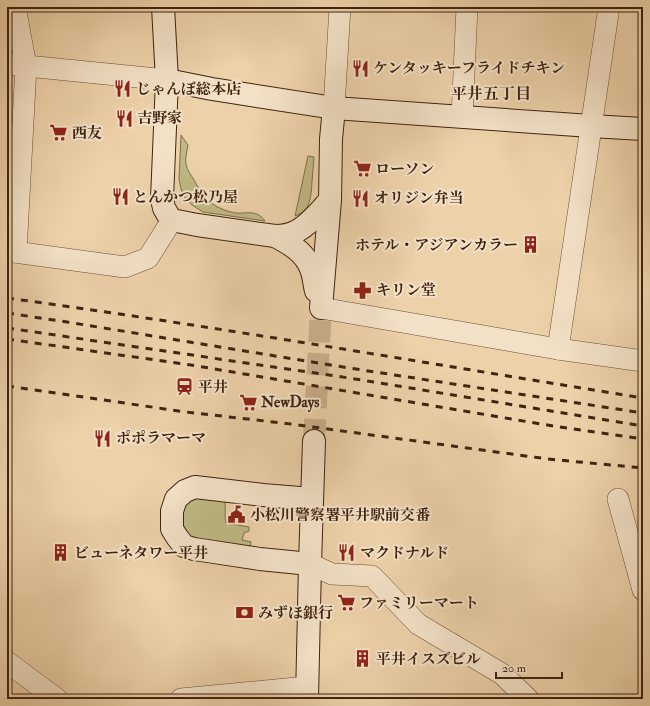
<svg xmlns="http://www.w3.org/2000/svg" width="650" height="706" viewBox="0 0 650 706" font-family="'IM FELL Double Pica','Noto Serif JP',serif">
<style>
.green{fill:#bfb983;stroke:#806e4a}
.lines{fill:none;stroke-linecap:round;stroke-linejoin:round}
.secondary-tunnel{stroke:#caae8b;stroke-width:22;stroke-dasharray:22 11;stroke-linecap:butt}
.street-casing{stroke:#6b4e37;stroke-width:22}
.secondary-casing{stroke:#402311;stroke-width:24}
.street{stroke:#f3e1c7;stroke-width:21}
.secondary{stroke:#f3e1c7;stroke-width:22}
.rail{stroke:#402311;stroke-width:3;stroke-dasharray:7 7;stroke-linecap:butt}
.labels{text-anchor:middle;stroke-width:4;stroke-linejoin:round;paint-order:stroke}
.poi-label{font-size:15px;font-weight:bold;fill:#402311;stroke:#f3e1c7;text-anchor:start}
.neighbourhood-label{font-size:16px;font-weight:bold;fill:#402311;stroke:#f3e1c7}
</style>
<rect width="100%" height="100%" fill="#edd1a9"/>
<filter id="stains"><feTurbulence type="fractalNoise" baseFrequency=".005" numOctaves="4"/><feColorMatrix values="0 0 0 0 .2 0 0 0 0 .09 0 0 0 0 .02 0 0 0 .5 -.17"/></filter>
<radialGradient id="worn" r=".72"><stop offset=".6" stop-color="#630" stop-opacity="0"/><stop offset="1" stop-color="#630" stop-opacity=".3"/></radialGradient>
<g class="green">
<path d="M181,135L188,145C187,151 185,158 186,164C187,170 191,175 194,180C203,197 211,207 231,212C244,216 255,207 265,221L203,212L192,205L185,198L181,189L179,179Z"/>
<path d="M308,156L314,157C313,165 313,174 312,182C311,196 311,211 295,216Z"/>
<path d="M197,497L225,501C226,507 224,517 226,523L249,527V531L244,533L242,540L251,542L250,547L184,537L177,514L187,501Z"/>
</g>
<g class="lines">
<path class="secondary-tunnel" d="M314,441L321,308"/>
<defs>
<g id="street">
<path d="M15,7L26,66L16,252"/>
<path d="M7,64L167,80"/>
<path d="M334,108L340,7"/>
<path d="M462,117L467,7"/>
<path d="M7,251L125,267L148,258L172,220"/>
<path d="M321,308L558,349L643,361"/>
<path d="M558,349L609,7"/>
<path d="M618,499L643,590"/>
<path d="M310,564L332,574L372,576L418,624L502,674L528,699"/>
<path d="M7,662L57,699"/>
<path d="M181,699L307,687"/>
</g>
<g id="secondary">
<path d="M163,7L167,80L162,199L164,208L168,215L172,220L197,225L275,236C282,236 290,235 297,231C310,224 320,211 330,200"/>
<path d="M167,80L212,89L334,108L591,126L643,129"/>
<path d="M275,236C290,244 305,252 311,269C314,276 314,284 316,291"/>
<path d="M321,308L330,200L331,139L334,108"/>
<path d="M310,564L260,559L194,549L184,546L177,537L172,529V511L176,499L185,491L195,487L263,495L312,499"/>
<path d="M307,699L310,564L314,441"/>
</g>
</defs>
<use href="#street" class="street-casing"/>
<use href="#secondary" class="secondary-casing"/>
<use href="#street" class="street"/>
<use href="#secondary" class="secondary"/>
<g class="rail">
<path d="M7,298C220,327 431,364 643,398"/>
<path d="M7,313L67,322L349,368L643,413"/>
<path d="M7,328L349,378L643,426"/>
<path d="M7,339L191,365L553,426L643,439"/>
<path d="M7,386L186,412L291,424L548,459L643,468"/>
</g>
</g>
<defs>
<symbol id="restaurant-bare" viewBox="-9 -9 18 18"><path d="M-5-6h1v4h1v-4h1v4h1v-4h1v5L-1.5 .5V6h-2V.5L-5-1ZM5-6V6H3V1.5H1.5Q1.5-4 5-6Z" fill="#8f2418" stroke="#f3e1c7" stroke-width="2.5" paint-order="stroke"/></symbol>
<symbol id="supermarket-bare" viewBox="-9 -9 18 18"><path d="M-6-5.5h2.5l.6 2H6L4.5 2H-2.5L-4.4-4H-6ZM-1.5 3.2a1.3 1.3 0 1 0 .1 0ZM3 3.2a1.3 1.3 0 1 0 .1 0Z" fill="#8f2418" stroke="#f3e1c7" stroke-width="2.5" paint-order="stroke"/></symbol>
<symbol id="building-bare" viewBox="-9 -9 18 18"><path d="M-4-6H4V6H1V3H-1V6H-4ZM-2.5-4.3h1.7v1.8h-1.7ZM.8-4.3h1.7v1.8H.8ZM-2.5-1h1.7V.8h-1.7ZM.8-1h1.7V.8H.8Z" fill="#8f2418" stroke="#f3e1c7" stroke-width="2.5" paint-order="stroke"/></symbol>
<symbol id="pharmacy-bare" viewBox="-9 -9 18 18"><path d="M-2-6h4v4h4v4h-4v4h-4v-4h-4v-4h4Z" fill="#8f2418" stroke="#f3e1c7" stroke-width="2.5" paint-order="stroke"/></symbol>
<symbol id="station-bare" viewBox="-9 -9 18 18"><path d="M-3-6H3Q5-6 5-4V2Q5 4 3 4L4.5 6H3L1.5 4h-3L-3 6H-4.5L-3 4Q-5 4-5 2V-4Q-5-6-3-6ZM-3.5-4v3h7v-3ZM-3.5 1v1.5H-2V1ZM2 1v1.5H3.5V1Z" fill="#8f2418" stroke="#f3e1c7" stroke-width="2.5" paint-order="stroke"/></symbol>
<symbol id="civic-bare" viewBox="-9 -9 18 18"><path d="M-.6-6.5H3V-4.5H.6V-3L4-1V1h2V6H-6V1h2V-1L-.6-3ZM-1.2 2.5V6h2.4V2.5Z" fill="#8f2418" stroke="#f3e1c7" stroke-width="2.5" paint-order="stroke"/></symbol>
<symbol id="bank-bare" viewBox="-9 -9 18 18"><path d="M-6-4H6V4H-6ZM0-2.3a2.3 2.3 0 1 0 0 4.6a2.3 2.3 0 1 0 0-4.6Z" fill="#8f2418" stroke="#f3e1c7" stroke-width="2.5" paint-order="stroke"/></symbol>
</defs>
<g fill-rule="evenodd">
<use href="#restaurant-bare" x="348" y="56" width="25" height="25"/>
<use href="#restaurant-bare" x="110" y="76" width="25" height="25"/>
<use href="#restaurant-bare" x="112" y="106" width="25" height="25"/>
<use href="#supermarket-bare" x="46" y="120" width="25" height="25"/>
<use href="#supermarket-bare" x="350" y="156" width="25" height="25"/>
<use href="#restaurant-bare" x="108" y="184" width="25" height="25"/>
<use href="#restaurant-bare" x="348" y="186" width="25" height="25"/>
<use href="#building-bare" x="518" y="232" width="25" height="25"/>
<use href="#pharmacy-bare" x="350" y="278" width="25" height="25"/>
<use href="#station-bare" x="172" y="374" width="25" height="25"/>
<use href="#supermarket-bare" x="236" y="390" width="25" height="25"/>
<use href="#restaurant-bare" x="90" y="426" width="25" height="25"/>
<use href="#civic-bare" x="224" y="502" width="25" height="25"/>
<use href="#building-bare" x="48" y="540" width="25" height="25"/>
<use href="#restaurant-bare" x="334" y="540" width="25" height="25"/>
<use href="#supermarket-bare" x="334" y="590" width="25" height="25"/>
<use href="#bank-bare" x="232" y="600" width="25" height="25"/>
<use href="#building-bare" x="350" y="646" width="25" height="25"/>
</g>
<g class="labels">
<g class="poi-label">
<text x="373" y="73">ケンタッキーフライドチキン</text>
<text x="136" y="94">じゃんぼ総本店</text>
<text x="137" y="123">吉野家</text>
<text x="72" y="138">西友</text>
<text x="375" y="174">ローソン</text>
<text x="133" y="202">とんかつ松乃屋</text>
<text x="374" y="203">オリジン弁当</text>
<text x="518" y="250" text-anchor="end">ホテル・アジアンカラー</text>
<text x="376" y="295">キリン堂</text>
<text x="198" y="392">平井</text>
<text x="261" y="407">NewDays</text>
<text x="116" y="443">ポポラマーマ</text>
<text x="250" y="520">小松川警察署平井駅前交番</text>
<text x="74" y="558">ビューネタワー平井</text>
<text x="360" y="558">マクドナルド</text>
<text x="359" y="608">ファミリーマート</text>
<text x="258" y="618">みずほ銀行</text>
<text x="376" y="664">平井イスズビル</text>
</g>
<g class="neighbourhood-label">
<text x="491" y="99">平井五丁目</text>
</g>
</g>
<rect width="650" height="706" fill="none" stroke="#edd1a9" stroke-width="24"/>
<rect x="8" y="8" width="634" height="690" fill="none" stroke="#402311" stroke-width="2"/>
<rect x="12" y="12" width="626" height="682" fill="none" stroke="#402311"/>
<path d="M496 672v6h66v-6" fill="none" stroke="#402311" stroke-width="2"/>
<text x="502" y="672" font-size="12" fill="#402311" stroke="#f3e1c7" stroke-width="3" paint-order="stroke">20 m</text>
<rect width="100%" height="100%" filter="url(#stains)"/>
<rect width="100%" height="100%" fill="url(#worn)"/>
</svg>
